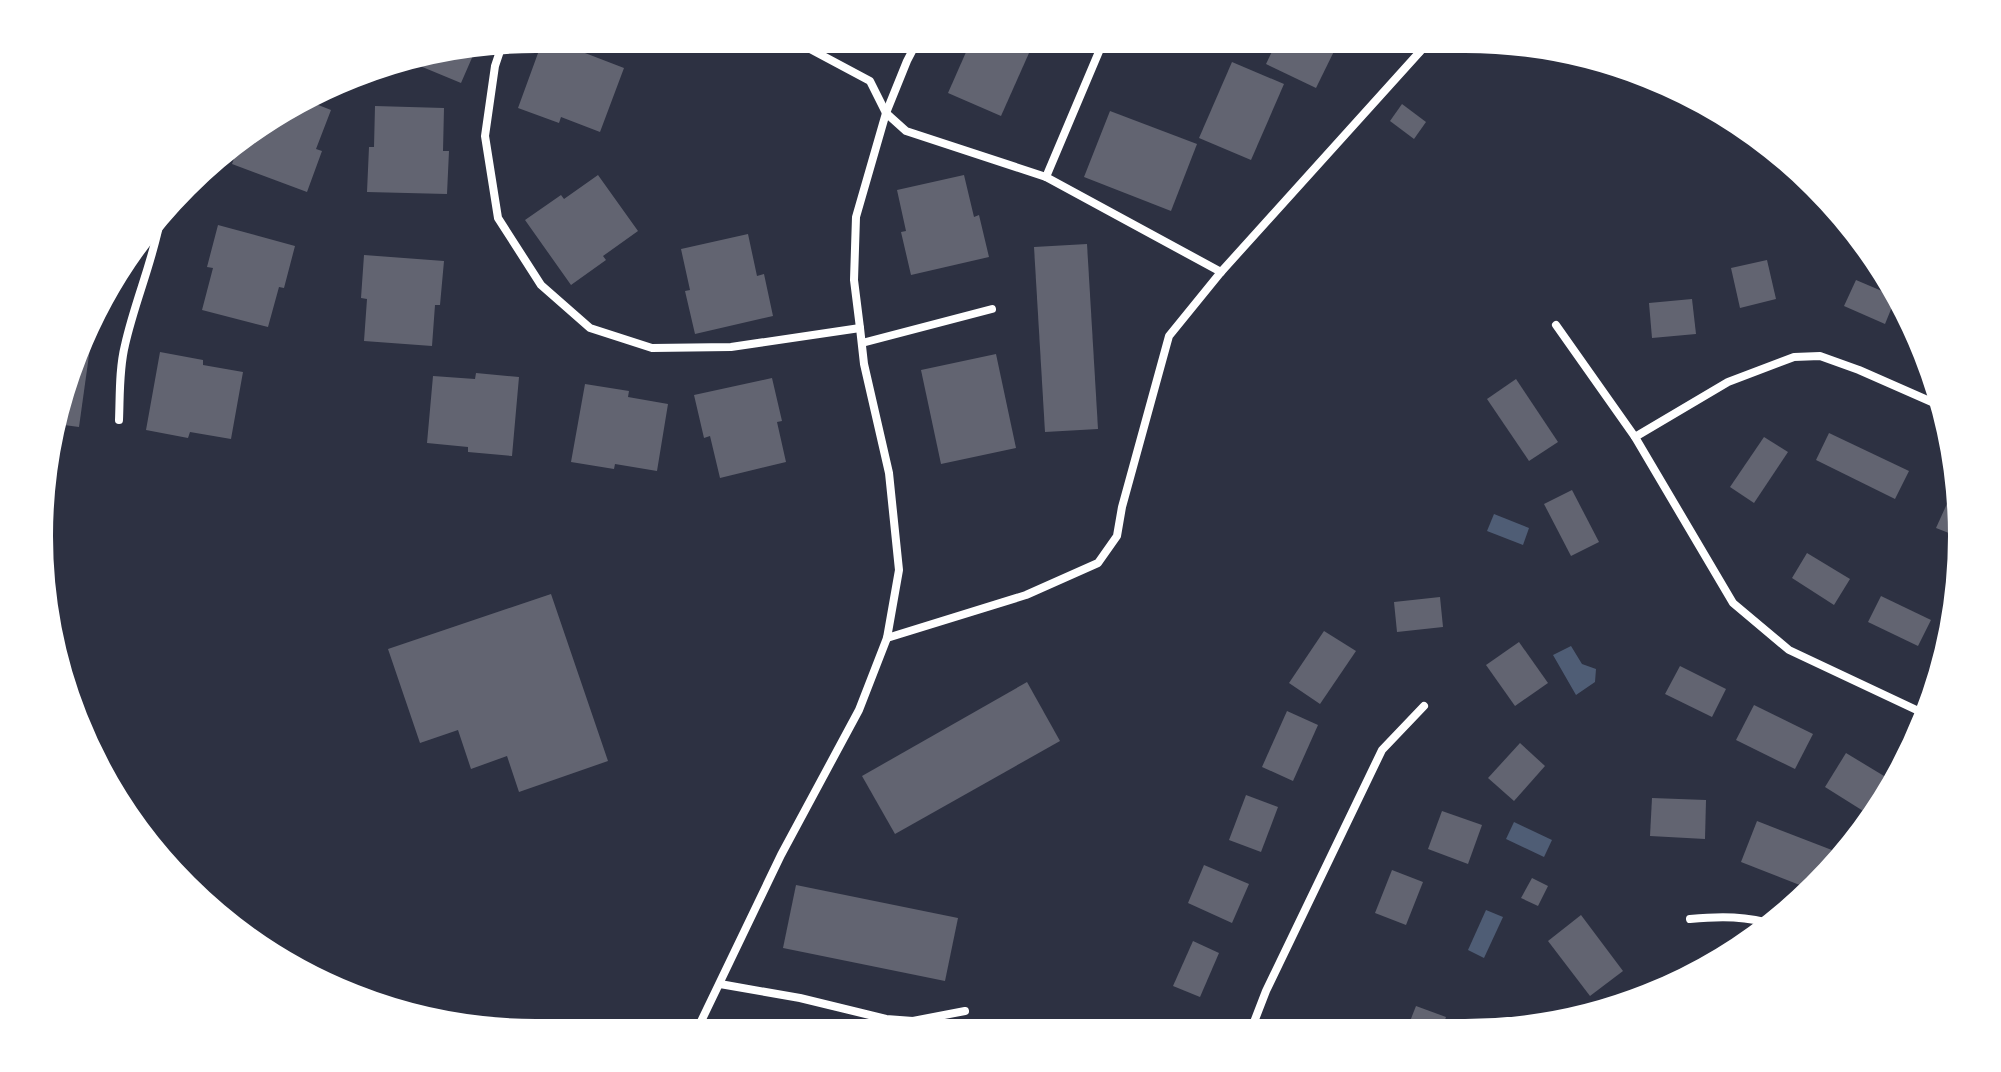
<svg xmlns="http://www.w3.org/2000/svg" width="2001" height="1072" viewBox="0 0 2001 1072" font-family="'Titillium Web',sans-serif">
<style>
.water{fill:#4f5d75}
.building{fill:#626471}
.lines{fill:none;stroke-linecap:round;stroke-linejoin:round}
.minor{stroke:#fff;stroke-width:8}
.rim{fill:none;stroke:#fff;stroke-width:10}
</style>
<rect width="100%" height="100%" fill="#2d3142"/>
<g class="water">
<path d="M1494,514L1529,528L1523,545L1487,531Z"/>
<path d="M1571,646L1582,664L1596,669L1595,682L1576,695L1553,655Z"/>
<path d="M1514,822L1552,840L1544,857L1506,839Z"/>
<path d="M1486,910L1503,917L1484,958L1468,950Z"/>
</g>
<g class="building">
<path d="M545,34L587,49L585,53L624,68L600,132L561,117L559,123L518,108Z"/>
<path d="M974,34L1037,35L1001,116L948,93Z"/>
<path d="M1280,35H1342L1316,88L1266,64Z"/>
<path d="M478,44L461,83L420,66L422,61L409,55Z"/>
<path d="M1232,62L1284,84L1251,160L1199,138Z"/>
<path d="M303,99L331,110L316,149L322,151L307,192L232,164L245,130Z"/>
<path d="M1402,104L1426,122L1414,139L1390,121Z"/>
<path d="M375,106L444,108L443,151H449L447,194L367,192L369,147H374Z"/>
<path d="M1110,111L1197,144L1171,211L1084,177Z"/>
<path d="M598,175L638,231L603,256L606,260L571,285L525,220L561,195L564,199Z"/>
<path d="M964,175L974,217L979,215L989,257L911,275L901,232L906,231L897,190Z"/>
<path d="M218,225L295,246L284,288L279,287L268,327L202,310L213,268L207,267Z"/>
<path d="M748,234L757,276L764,274L773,316L695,334L685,291L690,290L681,249Z"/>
<path d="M1087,244L1098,429L1045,432L1034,247Z"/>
<path d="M364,255L444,261L440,305H435L432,346L364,341L367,299L361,298Z"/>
<path d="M1767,260L1776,299L1740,308L1731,268Z"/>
<path d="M1856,280L1896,297L1885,324L1844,306Z"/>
<path d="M1692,299L1696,334L1652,338L1649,303Z"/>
<path d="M78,346L90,348L79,427L49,423L51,407Z"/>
<path d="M160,352L203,360V365L243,372L231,439L190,432L188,438L146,430Z"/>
<path d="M996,354L1016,448L941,464L921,370Z"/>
<path d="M476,373L519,377L512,456L468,452V447L427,443L433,376L475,379Z"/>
<path d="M772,378L782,421L777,422L786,462L720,478L710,436L704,438L694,395Z"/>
<path d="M1516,379L1558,442L1529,461L1487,399Z"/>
<path d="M585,384L629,391L628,397L668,404L657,471L615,464L614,469L571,462Z"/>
<path d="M1829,433L1909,471L1895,499L1816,460Z"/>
<path d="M1764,437L1788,452L1754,503L1730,487Z"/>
<path d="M1955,486L1959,537L1936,528Z"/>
<path d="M1572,490L1599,542L1571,556L1544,504Z"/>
<path d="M1807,553L1850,579L1834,605L1792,578Z"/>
<path d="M551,594L608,761L519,792L507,756L471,769L458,730L420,743L388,649Z"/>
<path d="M1881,596L1931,620L1918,646L1868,622Z"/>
<path d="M1440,597L1443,627L1397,632L1394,602Z"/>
<path d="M1324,631L1356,651L1320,704L1289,683Z"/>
<path d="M1519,642L1548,683L1515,706L1486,665Z"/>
<path d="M1680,666L1726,689L1712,717L1665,694Z"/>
<path d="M1027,682L1060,741L895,834L862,776Z"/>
<path d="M1754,705L1813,734L1795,769L1736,740Z"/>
<path d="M1287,711L1318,725L1293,781L1262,767Z"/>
<path d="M1520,743L1545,766L1514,801L1488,778Z"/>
<path d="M1846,753L1889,779L1868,814L1825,787Z"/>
<path d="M1246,795L1278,807L1261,852L1229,840Z"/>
<path d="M1652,798L1706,800L1705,839L1650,836Z"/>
<path d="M1442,811L1482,825L1468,864L1428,849Z"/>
<path d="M1757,821L1837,852L1825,883L1815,891L1741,862Z"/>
<path d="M1204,865L1249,884L1232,923L1188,903Z"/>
<path d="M1392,870L1423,882L1406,925L1375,913Z"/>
<path d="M1532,878L1548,886L1538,906L1521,898Z"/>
<path d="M796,885L958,918L945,981L783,948Z"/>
<path d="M1581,915L1623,971L1590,996L1548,941Z"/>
<path d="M1193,941L1219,953L1200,997L1173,986Z"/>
<path d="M1416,1006L1446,1017L1440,1034H1405Z"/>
<path d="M1133,1022L1183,1032V1035H1130Z"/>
</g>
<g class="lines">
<g class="minor">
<path d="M782,34L870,81L886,113L906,131L1046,177L1221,272"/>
<path d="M1418,35L1419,52"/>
<path d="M504,39L495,66L485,136L498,218L541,285L590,328L652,348L731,347L860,328"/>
<path d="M1046,177L1106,35"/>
<path d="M1556,325L1635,437L1733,603L1789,650L1925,714"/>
<path d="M862,343L992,309"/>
<path d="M119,420C120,396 119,369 125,345C135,300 155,256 162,211"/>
<path d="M1635,437L1728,382L1794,357L1820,356L1859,370L1950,410"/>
<path d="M887,638L1026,595L1098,563L1117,536L1122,507L1169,336L1221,272L1435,35"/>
<path d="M1690,919C1721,916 1747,916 1776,925"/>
<path d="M720,984L800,998L886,1019L913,1021L965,1011"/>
<path d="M1249,1035L1266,991L1382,750L1424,706"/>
<path d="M694,1036L781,855L859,710L887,638L899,570L889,473L864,364L860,328L854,280L856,217L886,113L907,61L921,34"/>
</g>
</g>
<path d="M0 0H2001V1072H0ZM536 48H1465A488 488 0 0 1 1953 536V536A488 488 0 0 1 1465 1024H536A488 488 0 0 1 48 536V536A488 488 0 0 1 536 48Z" fill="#fff" fill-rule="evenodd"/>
<path class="rim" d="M536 48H1465A488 488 0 0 1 1953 536V536A488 488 0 0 1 1465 1024H536A488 488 0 0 1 48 536V536A488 488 0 0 1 536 48Z"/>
</svg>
